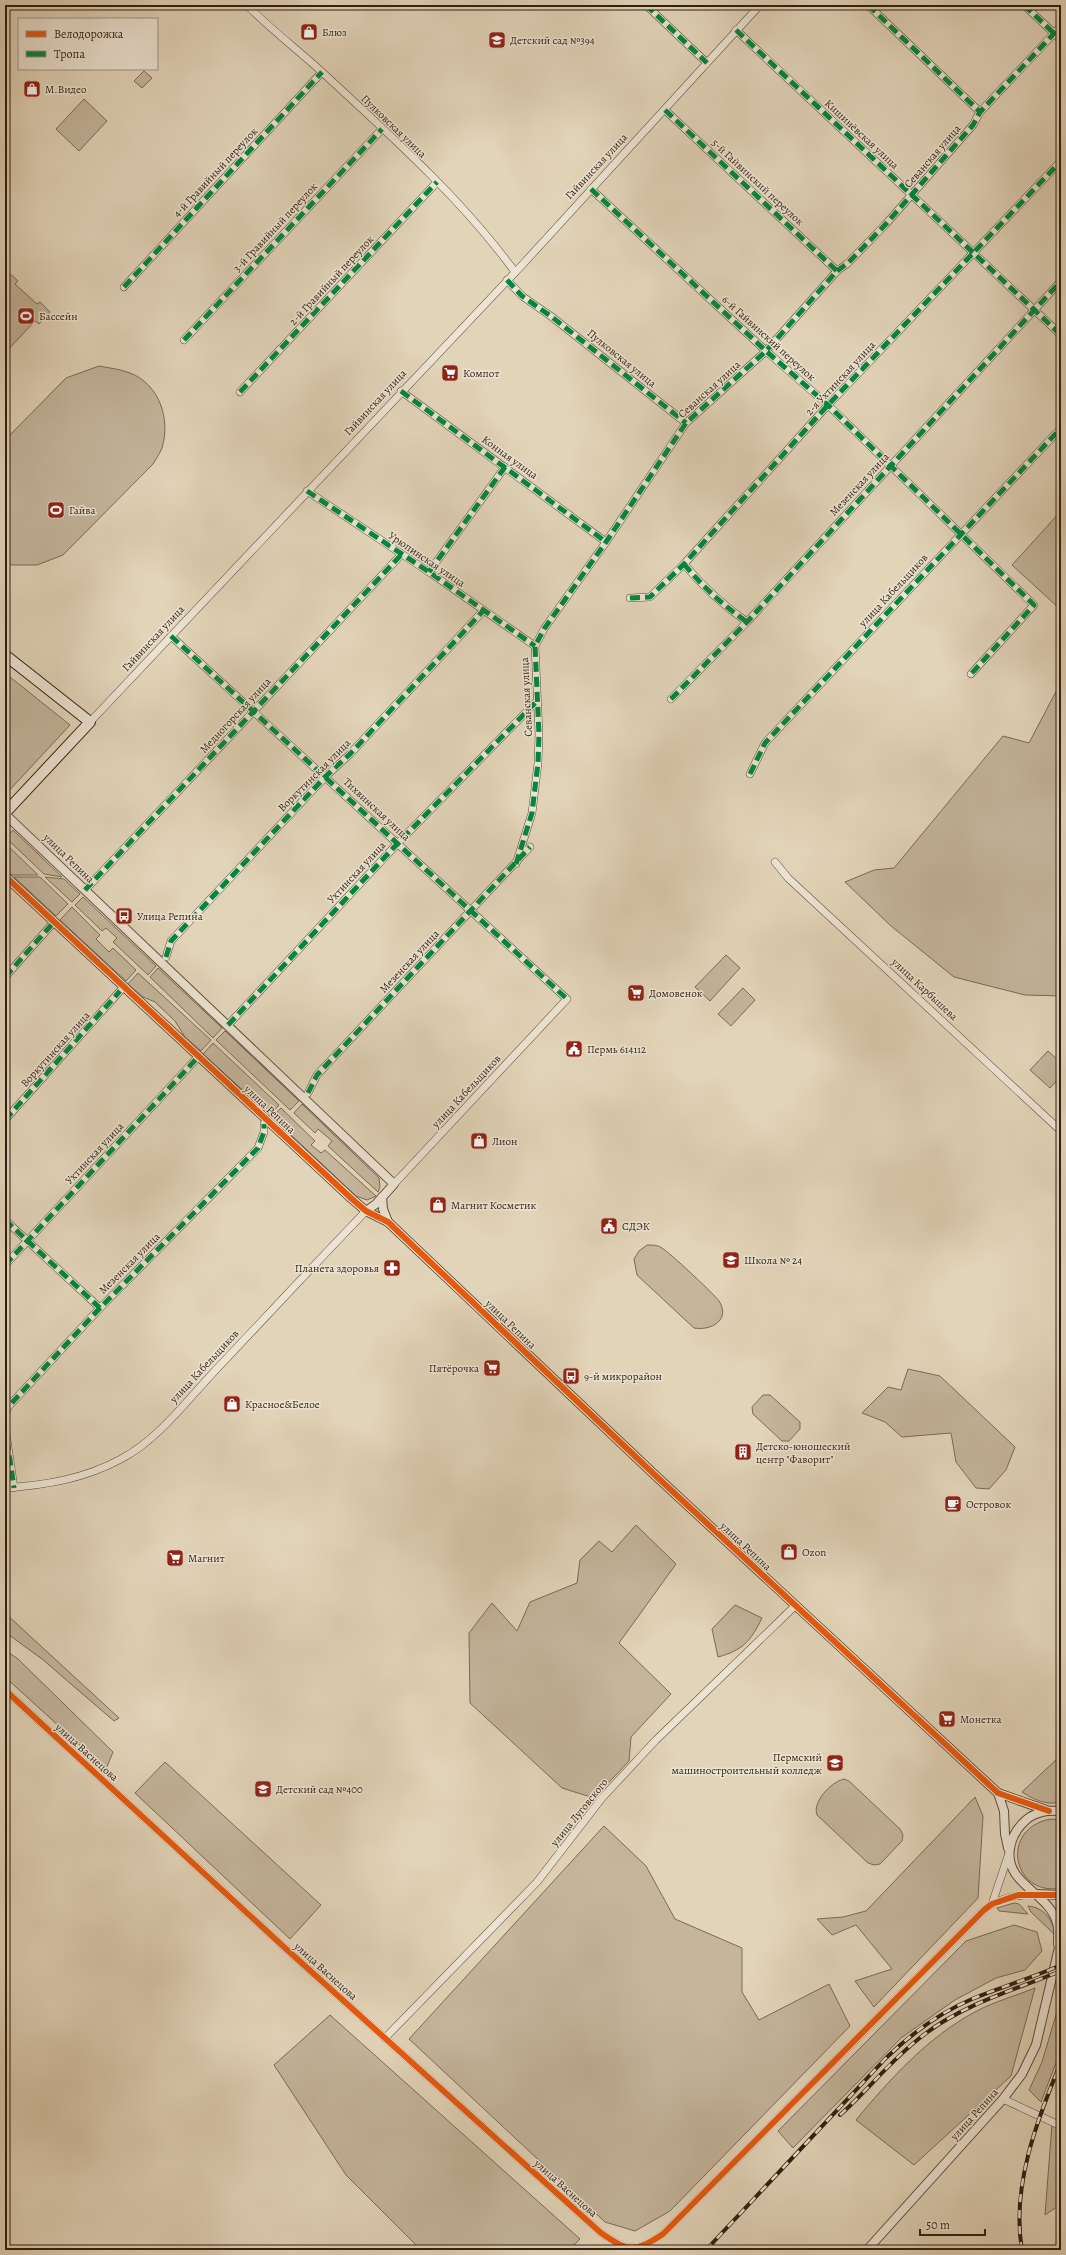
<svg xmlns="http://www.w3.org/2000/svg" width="1066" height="2255" viewBox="0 0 1066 2255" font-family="Alegreya,serif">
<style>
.green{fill:#c4b59c;stroke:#7a6a56}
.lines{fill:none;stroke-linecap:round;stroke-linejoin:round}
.minor-casing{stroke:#5c4c3b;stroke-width:8}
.tertiary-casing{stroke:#5c4c3b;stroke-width:10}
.secondary-casing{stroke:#2f1e11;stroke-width:12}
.minor{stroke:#ece3d2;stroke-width:7}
.tertiary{stroke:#ece3d2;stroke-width:8}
.secondary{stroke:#ece3d2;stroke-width:10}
.rail-casing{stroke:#2f1e11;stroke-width:4}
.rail{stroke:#ece3d2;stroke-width:2.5;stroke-dasharray:8;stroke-linecap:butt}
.quiet{stroke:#00873e;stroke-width:5;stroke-dasharray:10 5;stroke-linecap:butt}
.cycleway-casing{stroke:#ece3d2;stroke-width:8}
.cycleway{stroke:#e8590c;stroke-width:6}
.labels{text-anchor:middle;stroke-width:3;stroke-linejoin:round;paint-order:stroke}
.poi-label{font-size:11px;fill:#2f1e11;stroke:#ece3d2;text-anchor:start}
.street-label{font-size:11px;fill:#2f1e11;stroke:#ece3d2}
</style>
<rect width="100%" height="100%" fill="#e2d4b9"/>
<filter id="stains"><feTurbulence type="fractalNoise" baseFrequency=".005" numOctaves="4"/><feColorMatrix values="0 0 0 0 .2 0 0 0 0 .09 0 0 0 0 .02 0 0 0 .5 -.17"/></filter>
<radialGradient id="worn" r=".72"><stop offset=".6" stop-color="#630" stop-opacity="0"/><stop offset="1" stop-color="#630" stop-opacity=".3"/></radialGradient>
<g class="green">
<path d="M144,71L152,78L142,88L134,81Z"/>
<path d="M84,99L107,121L79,151L56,129Z"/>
<path d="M8,272L18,281L15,284L37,304L40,302L50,312L39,324L35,321L5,353V275Z"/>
<path d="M99,366C109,368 120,369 130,373C159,384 171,419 162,448C160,453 156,459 153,464L63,555L37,565H11L5,561V440L66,378Z"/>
<path d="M1061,511V610L1012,565Z"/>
<path d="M5,673L70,725L5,795Z"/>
<path d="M1061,682V996L1025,995L954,977L891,926L845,882L874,870L894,868L1003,736L1029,743Z"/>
<path d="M13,830L62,877L44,874L6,838Z"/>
<path d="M5,843L38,875H12L5,868Z"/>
<path d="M14,877H40L68,904L56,916Z"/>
<path d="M45,877L64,879L80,894L72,902Z"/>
<path d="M83,897L156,966L148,975L113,942L117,938L106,928L102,931L75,905Z"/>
<path d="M72,907L100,935L96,939L109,952L113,948L136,970L126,981L60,920Z"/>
<path d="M726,955L740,968L710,1001L695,987Z"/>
<path d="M158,968L222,1028L213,1038L150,977Z"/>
<path d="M138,973L211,1040L201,1051L185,1037L175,1021L155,1002L143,997L128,984Z"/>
<path d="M743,988L755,1000L731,1026L718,1014Z"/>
<path d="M225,1031L299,1101L290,1110L216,1040Z"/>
<path d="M213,1043L279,1105L270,1115L203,1054Z"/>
<path d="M1048,1051L1061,1063V1076L1050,1088L1030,1070Z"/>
<path d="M302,1104L379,1178L380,1187L378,1192L328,1146L332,1141L318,1129L315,1133L294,1113Z"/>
<path d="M281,1108L315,1141L311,1145L321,1153L325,1150L376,1196L367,1200L356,1196L272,1117Z"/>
<path d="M647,1245C652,1245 658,1245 662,1248C669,1252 714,1294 719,1301C731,1320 711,1331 694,1328L637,1275L634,1259L639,1251Z"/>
<path d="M908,1369L940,1376L1015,1447L1006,1470L989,1489L976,1488L956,1462L951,1433L902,1437L885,1422L862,1413L888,1387L901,1390Z"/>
<path d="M763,1395H770L800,1422V1429L789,1441H782L753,1414L752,1407Z"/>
<path d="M636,1525L676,1564L619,1643L671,1694L631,1737L629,1761L594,1798L562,1788L470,1703L469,1633L492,1603L517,1631L530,1602L577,1583L580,1560L599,1541L612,1552Z"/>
<path d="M735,1605L762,1618C750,1642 743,1650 718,1657L712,1629Z"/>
<path d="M5,1613L119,1718L114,1721L42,1659L5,1632Z"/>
<path d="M5,1650L18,1659L113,1752L106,1769L5,1677Z"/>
<path d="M1061,1755V1801C1048,1807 1033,1799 1022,1792Z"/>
<path d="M165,1762L321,1905L290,1939L135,1793Z"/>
<path d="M844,1779L849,1781L900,1829L903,1835L902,1841L880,1864L874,1865L868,1863L817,1815C812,1802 831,1782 844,1779Z"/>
<path d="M975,1797L983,1816L978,1898L874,2007L855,1981L892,1969L856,1925L832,1935L817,1919L843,1917L866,1911Z"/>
<path d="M1051,1819L1061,1820V1888C1012,1897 999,1828 1051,1819Z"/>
<path d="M604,1826L646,1866L675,1919L742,1948V1992L759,2020L829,1984L850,2026L670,2211L635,2231L605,2222L409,2039Z"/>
<path d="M1014,1903L1019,1904L1028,1914L999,1911L997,1908Z"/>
<path d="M1028,1906C1043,1907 1054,1920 1055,1935L1031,1912Z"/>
<path d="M1014,1925L1037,1932L1042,1951L1025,1970L996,1978L955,2000L901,2038L793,2148L778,2131L966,1941Z"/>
<path d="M1035,1988L1011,2076L914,2165L856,2120C889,2080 929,2036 975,2012C993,2002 1015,1996 1035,1988Z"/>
<path d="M1061,1998V2050L1041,2102L1029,2090L1042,2062Z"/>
<path d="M330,2015L580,2239L569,2250H421L346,2175L274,2065Z"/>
<path d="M1052,2124L1061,2128V2204L1045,2215Z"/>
</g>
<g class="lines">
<defs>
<g id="minor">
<path d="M247,5C270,29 297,49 322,72C388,133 462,199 515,272"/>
<path d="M646,5L707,63"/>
<path d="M868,5L980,112"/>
<path d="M1024,5L1061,40"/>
<path d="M736,30L1061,335"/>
<path d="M665,110L837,271"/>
<path d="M591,189L766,351L828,405L1034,605L971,674"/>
<path d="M507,280L522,296L552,317L686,423"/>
<path d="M124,287L322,72"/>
<path d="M184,340L382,129"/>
<path d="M401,391L606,542"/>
<path d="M240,392L437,182"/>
<path d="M307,491L429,572L535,646"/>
<path d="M684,564C703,587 723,605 747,622"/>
<path d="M429,572L505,467"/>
<path d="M630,598L650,597L684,564L828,405L1061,161"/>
<path d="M171,636L567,999L394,1184"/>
<path d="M671,699L747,622L1061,281"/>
<path d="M90,722L523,264L760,5"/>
<path d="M750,774L765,743L1061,428"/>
<path d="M775,862L788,878L1061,1131"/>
<path d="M516,864L532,813L538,763L539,734L535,646L544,629L606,542L686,423L766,351L837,271L848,263L885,225L973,125L980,112L1061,26"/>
<path d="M85,890L401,555"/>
<path d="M166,957L171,941L326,776L350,754L483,611"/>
<path d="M5,977L54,922"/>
<path d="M228,1025L398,843L536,702"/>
<path d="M308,1093L317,1075L530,847"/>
<path d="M5,1120L120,991"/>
<path d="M5,1220L100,1308"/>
<path d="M5,1265L199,1056"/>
<path d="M5,1416L8,1407L100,1308L258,1148L264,1132V1124"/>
<path d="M5,1426L14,1488"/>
<path d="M5,1488C46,1485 84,1479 121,1459C157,1440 185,1403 212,1374C263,1320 314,1265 366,1211"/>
<path d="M5,1690L285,1948L601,2233C629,2252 634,2253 663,2234L984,1910C1000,1897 1017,1895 1037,1894"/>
<path d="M992,1904L1009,1853"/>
<path d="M385,2038L537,1882L602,1798L656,1740L796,1605"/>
<path d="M1003,2099L1061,2126"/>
</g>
<g id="tertiary">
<path d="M5,814L394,1184L376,1204L366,1211"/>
<path d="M5,876L352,1199L366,1211L388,1222L657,1477L998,1793L1049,1811"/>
<path d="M382,1197L383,1209L388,1222"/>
<path d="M998,1793L1004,1811L1005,1834L1008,1848"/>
<path d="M1037,1894L1061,1895"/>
<path d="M1058,1944C1058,1938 1059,1929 1057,1923C1049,1892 1004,1885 1010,1848C1012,1836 1017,1828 1026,1820C1035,1812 1050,1809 1061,1812"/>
<path d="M867,2250L1003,2099L1022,2074L1036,2045L1061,1939"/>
</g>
<path id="secondary" d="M5,655L90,722L5,813"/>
</defs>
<use href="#minor" class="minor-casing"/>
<use href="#tertiary" class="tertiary-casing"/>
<use href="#secondary" class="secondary-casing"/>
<use href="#minor" class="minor"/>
<use href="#tertiary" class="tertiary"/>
<use href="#secondary" class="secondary"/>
<defs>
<g id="rail">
<path d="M840,2115C868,2090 891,2060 921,2037C961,2005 1014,1990 1061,1971"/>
<path d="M706,2250L886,2058C911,2034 939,2013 972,1999C1001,1987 1032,1978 1061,1965"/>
<path d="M1022,2250C1011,2187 1037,2120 1061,2062"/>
</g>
</defs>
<use href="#rail" class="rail-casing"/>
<use href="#rail" class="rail"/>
<g class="quiet">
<path d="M646,5L707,63"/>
<path d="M868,5L980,112"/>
<path d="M1024,5L1061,40"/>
<path d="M736,30L1061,335"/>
<path d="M665,110L837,271"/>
<path d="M591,189L766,351L828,405L1034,605L971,674"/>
<path d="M507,280L522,296L552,317L686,423"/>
<path d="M124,287L322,72"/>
<path d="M184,340L382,129"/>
<path d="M401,391L606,542"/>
<path d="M240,392L437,182"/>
<path d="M307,491L429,572L535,646"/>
<path d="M684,564C703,587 723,605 747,622"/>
<path d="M429,572L505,467"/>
<path d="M630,598L650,597L684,564L828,405L1061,161"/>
<path d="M171,636L567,999"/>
<path d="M671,699L747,622L1061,281"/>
<path d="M750,774L765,743L1061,428"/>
<path d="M516,864L532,813L538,763L539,734L535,646L544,629L606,542L686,423L766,351L837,271L848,263L885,225L973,125L980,112L1061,26"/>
<path d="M85,890L401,555"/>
<path d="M166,957L171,941L326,776L350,754L483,611"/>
<path d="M5,977L54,922"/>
<path d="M228,1025L398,843L536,702"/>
<path d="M308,1093L317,1075L530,847"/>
<path d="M5,1120L120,991"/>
<path d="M5,1220L100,1308"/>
<path d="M5,1265L199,1056"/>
<path d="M5,1416L8,1407L100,1308L258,1148L264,1132V1124"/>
<path d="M5,1426L14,1488"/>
</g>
<defs>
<g id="cycleway">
<path d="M5,876L352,1199L366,1211L388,1222L657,1477L998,1793L1049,1811"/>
<path d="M5,1690L285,1948L601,2233C629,2252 634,2253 663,2234L984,1910L992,1904L1018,1895H1061"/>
</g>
</defs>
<use href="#cycleway" class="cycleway-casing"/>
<use href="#cycleway" class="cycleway"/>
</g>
<defs>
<symbol id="shop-square" viewBox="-11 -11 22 22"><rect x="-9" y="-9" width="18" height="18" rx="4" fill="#8f2418" stroke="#ece3d2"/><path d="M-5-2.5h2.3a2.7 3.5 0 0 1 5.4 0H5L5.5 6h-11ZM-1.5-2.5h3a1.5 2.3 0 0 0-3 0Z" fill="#fff"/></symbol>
<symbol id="school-square" viewBox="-11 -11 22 22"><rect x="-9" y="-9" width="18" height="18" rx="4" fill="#8f2418" stroke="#ece3d2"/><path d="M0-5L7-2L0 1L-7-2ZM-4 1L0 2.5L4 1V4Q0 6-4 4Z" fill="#fff"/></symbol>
<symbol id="stadium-square" viewBox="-11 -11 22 22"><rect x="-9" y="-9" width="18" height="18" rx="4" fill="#8f2418" stroke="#ece3d2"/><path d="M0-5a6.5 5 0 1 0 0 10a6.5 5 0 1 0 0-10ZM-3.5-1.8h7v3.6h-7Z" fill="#fff"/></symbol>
<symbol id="supermarket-square" viewBox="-11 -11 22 22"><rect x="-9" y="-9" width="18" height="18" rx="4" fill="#8f2418" stroke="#ece3d2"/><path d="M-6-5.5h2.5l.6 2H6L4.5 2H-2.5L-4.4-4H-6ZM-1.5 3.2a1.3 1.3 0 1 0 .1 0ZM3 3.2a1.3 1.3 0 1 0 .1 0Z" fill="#fff"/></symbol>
<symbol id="bus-square" viewBox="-11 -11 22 22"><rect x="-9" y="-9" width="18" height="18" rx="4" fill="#8f2418" stroke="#ece3d2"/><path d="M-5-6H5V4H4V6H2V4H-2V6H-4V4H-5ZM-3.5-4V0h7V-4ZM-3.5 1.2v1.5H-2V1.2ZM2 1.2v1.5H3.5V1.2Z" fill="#fff"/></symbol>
<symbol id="civic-square" viewBox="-11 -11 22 22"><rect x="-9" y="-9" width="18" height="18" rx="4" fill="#8f2418" stroke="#ece3d2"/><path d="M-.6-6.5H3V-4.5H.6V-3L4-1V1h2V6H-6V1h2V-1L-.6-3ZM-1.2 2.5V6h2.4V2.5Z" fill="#fff"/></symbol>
<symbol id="pharmacy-square" viewBox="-11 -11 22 22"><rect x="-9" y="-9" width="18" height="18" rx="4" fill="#8f2418" stroke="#ece3d2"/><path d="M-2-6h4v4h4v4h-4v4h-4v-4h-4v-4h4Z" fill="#fff"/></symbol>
<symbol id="building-square" viewBox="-11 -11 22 22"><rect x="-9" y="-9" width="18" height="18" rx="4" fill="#8f2418" stroke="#ece3d2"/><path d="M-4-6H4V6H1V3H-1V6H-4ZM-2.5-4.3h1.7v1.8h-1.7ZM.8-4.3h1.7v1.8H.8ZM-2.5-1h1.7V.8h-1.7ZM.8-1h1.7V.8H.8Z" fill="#fff"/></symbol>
<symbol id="cafe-square" viewBox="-11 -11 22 22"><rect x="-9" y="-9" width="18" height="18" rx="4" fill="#8f2418" stroke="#ece3d2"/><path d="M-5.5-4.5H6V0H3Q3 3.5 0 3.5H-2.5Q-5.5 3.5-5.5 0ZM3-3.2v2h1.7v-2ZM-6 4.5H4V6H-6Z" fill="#fff"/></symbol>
<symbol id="university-square" viewBox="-11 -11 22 22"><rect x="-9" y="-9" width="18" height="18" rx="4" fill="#8f2418" stroke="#ece3d2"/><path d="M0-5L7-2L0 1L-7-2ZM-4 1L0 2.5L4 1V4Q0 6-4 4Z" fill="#fff"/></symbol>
</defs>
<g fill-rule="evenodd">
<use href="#shop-square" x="299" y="22" width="20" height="20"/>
<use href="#school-square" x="487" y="30" width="20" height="20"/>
<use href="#shop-square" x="22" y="79" width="20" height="20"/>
<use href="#stadium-square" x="16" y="306" width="20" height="20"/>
<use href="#supermarket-square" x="440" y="363" width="20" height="20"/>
<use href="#stadium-square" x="46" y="500" width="20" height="20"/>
<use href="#bus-square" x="114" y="906" width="20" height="20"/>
<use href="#supermarket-square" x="626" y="983" width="20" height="20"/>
<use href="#civic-square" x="564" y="1039" width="20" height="20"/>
<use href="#shop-square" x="469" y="1131" width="20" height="20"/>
<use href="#shop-square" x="428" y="1195" width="20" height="20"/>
<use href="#civic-square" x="599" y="1216" width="20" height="20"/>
<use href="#school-square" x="721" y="1250" width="20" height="20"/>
<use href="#pharmacy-square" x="382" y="1258" width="20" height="20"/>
<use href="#supermarket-square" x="482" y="1358" width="20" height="20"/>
<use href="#bus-square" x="561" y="1366" width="20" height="20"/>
<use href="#shop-square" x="222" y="1394" width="20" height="20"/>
<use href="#building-square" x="733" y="1442" width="20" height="20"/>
<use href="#cafe-square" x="943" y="1494" width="20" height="20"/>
<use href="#shop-square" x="779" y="1542" width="20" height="20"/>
<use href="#supermarket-square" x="165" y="1548" width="20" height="20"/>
<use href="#supermarket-square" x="937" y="1709" width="20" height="20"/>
<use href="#university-square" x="825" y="1753" width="20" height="20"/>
<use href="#school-square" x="253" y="1779" width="20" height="20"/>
</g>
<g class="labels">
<g class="poi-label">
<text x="322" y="36">Блюз</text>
<text x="510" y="44">Детский сад №394</text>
<text x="45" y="93">М.Видео</text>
<text x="39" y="320">Бассейн</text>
<text x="463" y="377">Компот</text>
<text x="69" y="514">Гайва</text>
<text x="137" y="920">Улица Репина</text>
<text x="649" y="997">Домовенок</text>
<text x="587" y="1053">Пермь 614112</text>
<text x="492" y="1145">Лион</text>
<text x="451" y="1209">Магнит Косметик</text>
<text x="622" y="1230">СДЭК</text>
<text x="744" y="1264">Школа № 24</text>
<text x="379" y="1272" text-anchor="end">Планета здоровья</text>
<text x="479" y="1372" text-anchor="end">Пятёрочка</text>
<text x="584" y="1380">9-й микрорайон</text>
<text x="245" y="1408">Красное&amp;Белое</text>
<text x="756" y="1450">Детско-юношеский<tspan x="756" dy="13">центр "Фаворит"</tspan></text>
<text x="966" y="1508">Островок</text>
<text x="802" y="1556">Ozon</text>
<text x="188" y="1562">Магнит</text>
<text x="960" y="1723">Монетка</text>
<text x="822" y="1761" text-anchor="end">Пермский<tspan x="822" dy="13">машиностроительный колледж</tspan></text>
<text x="276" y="1793">Детский сад №400</text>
</g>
<g class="street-label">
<text transform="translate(394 126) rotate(44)" y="4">Пулковская улица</text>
<text transform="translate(862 134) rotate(43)" y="4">Кишинёвская улица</text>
<text transform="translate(932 156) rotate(-49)" y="4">Севанская улица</text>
<text transform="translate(596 166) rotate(-47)" y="4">Гайвинская улица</text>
<text transform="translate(215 172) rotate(-47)" y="4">4-й Гравийный переулок</text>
<text transform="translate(758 182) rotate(43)" y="4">5-й Гайвинский переулок</text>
<text transform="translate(275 227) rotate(-47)" y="4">3-й Гравийный переулок</text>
<text transform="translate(331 280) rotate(-47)" y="4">2-й Гравийный переулок</text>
<text transform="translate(769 338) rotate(42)" y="4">6-й Гайвинский переулок</text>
<text transform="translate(622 358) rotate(39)" y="4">Пулковская улица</text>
<text transform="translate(840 378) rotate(-47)" y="4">2-я Ухтинская улица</text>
<text transform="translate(709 389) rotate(-42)" y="4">Севанская улица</text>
<text transform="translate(375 402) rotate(-47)" y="4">Гайвинская улица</text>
<text transform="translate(510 457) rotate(36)" y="4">Конная улица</text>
<text transform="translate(859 484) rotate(-47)" y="4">Мезенская улица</text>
<text transform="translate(427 559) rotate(34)" y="4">Урюпинская улица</text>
<text transform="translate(893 590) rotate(-47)" y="4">улица Кабельщиков</text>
<text transform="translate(153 638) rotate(-47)" y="4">Гайвинская улица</text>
<text transform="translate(526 697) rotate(-93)" y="4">Севанская улица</text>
<text transform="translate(235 715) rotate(-47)" y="4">Медногорская улица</text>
<text transform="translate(314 775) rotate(-45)" y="4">Воркутинская улица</text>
<text transform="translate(377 809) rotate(43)" y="4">Тихвинская улица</text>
<text transform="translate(69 858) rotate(44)" y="4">улица Репина</text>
<text transform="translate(356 872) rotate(-47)" y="4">Ухтинская улица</text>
<text transform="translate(409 961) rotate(-47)" y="4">Мезенская улица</text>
<text transform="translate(925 989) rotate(43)" y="4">улица Карбышева</text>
<text transform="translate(55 1049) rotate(-48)" y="4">Воркутинская улица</text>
<text transform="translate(466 1091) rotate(-47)" y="4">улица Кабельщиков</text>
<text transform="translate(270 1109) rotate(43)" y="4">улица Репина</text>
<text transform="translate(94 1153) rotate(-47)" y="4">Ухтинская улица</text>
<text transform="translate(129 1263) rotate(-45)" y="4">Мезенская улица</text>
<text transform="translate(511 1324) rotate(44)" y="4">улица Репина</text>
<text transform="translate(204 1366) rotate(-47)" y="4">улица Кабельщиков</text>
<text transform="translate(746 1546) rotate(43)" y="4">улица Репина</text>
<text transform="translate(87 1752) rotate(42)" y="4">улица Васнецова</text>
<text transform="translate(579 1812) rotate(-51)" y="4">улица Луговского</text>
<text transform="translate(326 1971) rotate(42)" y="4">улица Васнецова</text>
<text transform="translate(974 2114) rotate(-48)" y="4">улица Репина</text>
<text transform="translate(566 2188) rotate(42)" y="4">улица Васнецова</text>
</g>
</g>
<rect width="1066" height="2255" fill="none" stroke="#e2d4b9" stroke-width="20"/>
<rect x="6" y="6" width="1054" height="2243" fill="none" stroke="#2f1e11" stroke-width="2"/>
<rect x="10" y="10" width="1046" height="2235" fill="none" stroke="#2f1e11"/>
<rect x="18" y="18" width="140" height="52" fill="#ece3d2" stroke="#a09485"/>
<rect x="26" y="31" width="20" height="6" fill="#e8590c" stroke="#a09485"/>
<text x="54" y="38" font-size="12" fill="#2f1e11">Велодорожка</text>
<rect x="26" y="51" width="20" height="6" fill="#00873e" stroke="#a09485"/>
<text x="54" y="58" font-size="12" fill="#2f1e11">Тропа</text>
<path d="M920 2229v6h65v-6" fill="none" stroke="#2f1e11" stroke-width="2"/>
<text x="926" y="2229" font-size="12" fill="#2f1e11" stroke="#ece3d2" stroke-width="3" paint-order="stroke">50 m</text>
<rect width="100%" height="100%" filter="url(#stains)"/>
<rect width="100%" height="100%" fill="url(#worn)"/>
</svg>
